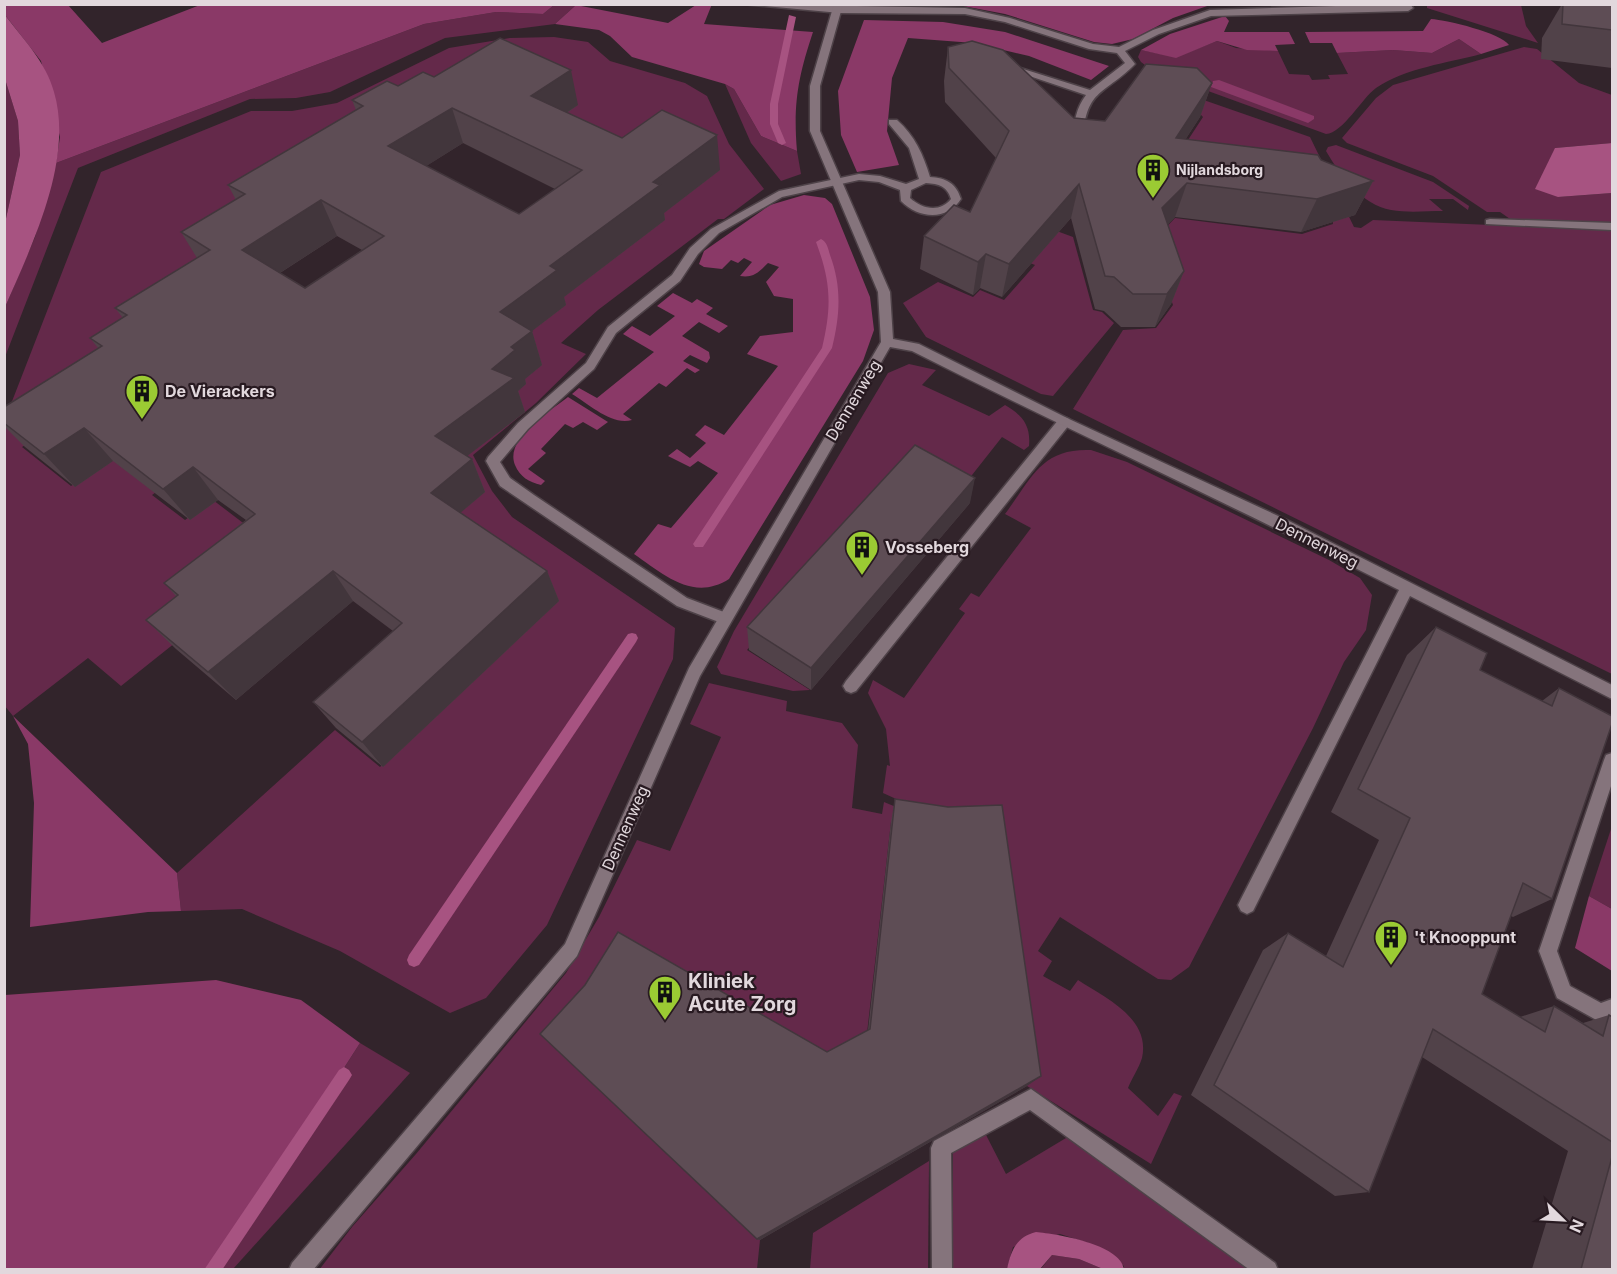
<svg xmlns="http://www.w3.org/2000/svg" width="1617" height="1274" viewBox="0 0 1617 1274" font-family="Inter,sans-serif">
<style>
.green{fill:#64294a}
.forest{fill:#8a3967}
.water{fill:#a75381}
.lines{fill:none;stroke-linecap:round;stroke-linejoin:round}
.stream{fill:#a75381;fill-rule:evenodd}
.lane-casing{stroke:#4e4248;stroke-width:3}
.street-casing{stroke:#4e4248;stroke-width:3}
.lane{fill:#85747c;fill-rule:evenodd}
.street{fill:#85747c;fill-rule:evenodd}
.wall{fill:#514249;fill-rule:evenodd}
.shaded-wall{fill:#42363c}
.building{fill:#5e4d55;stroke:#42363c;stroke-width:1.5;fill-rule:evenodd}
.labels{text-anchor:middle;stroke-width:4.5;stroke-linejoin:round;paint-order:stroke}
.far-poi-label{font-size:14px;font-weight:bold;fill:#e2d8dd;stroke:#281a21;text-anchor:start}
.poi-label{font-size:16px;font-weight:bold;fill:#e2d8dd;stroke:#281a21;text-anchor:start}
.street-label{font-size:16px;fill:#e2d8dd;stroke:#281a21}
.near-poi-label{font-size:20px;font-weight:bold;fill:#e2d8dd;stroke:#281a21;text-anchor:start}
</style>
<rect width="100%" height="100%" fill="#32242b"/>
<g class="green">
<path d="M1427,4L1521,5L1526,26L1538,43L1427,8Z"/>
<path d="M554,5H576L555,24L445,38L330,92L296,98L250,99L78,168L5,357V307L35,237L56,163L424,24L496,12L543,14Z"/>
<path d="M554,37L588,42L610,61L685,83L707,96L729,144L764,189L724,219H718L598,310L561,343L586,354L536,403L473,455L492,491L512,517L675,628L673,659L547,925L486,998L450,1013L340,951L242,909L181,911L177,873L335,730L380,767L554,601L478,550L424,453L509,347L558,301L641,162L507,73L125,380L22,447L71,486L111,459L181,474L152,495L185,520L213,500L268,542L200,623L121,686L88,658L13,716L4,705V422L101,172L251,111H292L337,103L449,48L510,38Z"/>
<path d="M1459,39L1481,54C1448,63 1405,68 1376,88C1362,98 1343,133 1326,134L1153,71L1141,62L1138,57L1141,50L1176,57L1217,41L1236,48L1278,51L1289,74L1309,75L1312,80L1330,79L1328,75L1348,74L1337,53L1393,50L1432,53Z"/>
<path d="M1524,47L1537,49L1579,83L1612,95V143L1555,148L1558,197L1612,193V223L1513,221L1500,212H1487L1433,176L1347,143L1342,138L1376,98L1393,85Z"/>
<path d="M5,79L18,121L20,155L5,223Z"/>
<path d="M1149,81L1310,137L1354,227L1361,228L1373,220L1612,230V674L1073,409L1123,330L1156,328L1173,305L1152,242L1175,218L1302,234L1333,224L1331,204L1171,166L1203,117L1187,100Z"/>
<path d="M725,84L734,89L761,136L797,151L801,174L781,181L751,143Z"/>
<path d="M1336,145L1433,182L1469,206L1468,210L1453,199H1429L1443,211C1426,211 1408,213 1391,210C1362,205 1340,175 1326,151L1328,147Z"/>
<path d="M997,209L1073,237L1093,310L1102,312L1114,323L1053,396L1041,394L926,337L903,303L938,282L973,297L980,290L1004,300L1035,265L972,239Z"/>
<path d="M909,364L936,370L922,385L989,416L1005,405C1022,415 1031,425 1029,446L1024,450L1002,437L961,489L908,469L747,650L810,690L793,691L721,674L717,667L734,631L888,373Z"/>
<path d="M1091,450L1127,462L1329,560L1360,578L1372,595L1366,630L1344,662L1313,728L1189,967L1171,980L1158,979L1060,917L1038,951L1052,961L1043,976L1070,991L1078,980C1104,997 1151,1018 1142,1058C1139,1068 1132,1078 1128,1088L1158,1116L1174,1093L1182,1096L1151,1164L1027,1086L993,828L891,822L866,1042L760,1240L757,1269L319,1270L352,1227L416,1154L566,973L599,917L637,840L670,851L721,737L690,724L709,683L787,701L786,711L842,723L858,745L852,808L882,814L884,802L913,814L916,808L883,793L887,765L890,766L886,729L868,693L873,680L904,698L965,613L959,609L971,593L979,597L1031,528L1005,514C1032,478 1041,448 1091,450Z"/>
<path d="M1612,826V909L1589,896Z"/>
<path d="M360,1043L410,1073L233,1269L215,1270Z"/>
<path d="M985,1133L1006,1174L1071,1135L1254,1269H1124V1266L1088,1243L1060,1234L1013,1247L1007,1269L953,1270V1150Z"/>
<path d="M929,1161L928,1269H810L813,1233Z"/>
<path d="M1052,1255L1079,1259L1103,1269L1040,1270Z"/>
</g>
<g class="forest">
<path d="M712,4L704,24L813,32C798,77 793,104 797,151L761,136L734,89L725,84L632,57L610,36L599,30L555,24L576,5L668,23L696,5Z"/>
<path d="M5,5H68L102,43L200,5H554L543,14L496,12L424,24L56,163L60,137L41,61L5,15Z"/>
<path d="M958,5H1210L1173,18L1133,39L1112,44L1094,42L1005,14Z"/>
<path d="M1225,16L1229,21L1224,32H1289L1295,44L1275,45L1278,51L1247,50L1217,41L1176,58L1141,50L1170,34Z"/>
<path d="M1431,19C1447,20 1501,33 1509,45L1481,54L1459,39L1432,53L1393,50L1337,53L1332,43H1310L1305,32L1423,31Z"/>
<path d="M864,20L943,22L1005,32L1109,66L1091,80L1029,56L974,43L908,38L892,78L887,131L899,165L857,172L841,135L838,91Z"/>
<path d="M1219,80L1314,116V119L1308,123L1211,87L1213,81Z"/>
<path d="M804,195L825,198L832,204L870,297L874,330L863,361L729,579C693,602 663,574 634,554L658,524L671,528L718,473L698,461L690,467L668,456L677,449L690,458L706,443L695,435L705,425L724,435L778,366L747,354L760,336L793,332V299L774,296L766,282L779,267L768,263C759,272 754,278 740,276L752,262L744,258L738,263L731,260L722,269L704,267L699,264L704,251L770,205Z"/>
<path d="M673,293L692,303L697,299L713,308L706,314L728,326L719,333L699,322L682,336L709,352L710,358L707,363L690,355L683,361L700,370L695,373L687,368L666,387L659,383L623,414L632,420C612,426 589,404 572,394L579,388L597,398L654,352L623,334L632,326L650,336L675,316L657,306Z"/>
<path d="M568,397L608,422L597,430L583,422L573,428L565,424L541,449L546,453L528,469L545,481L541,485C529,482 520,477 515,465C504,439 550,411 568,397Z"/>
<path d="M13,716L177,873L181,911L148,912L30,927L34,803L28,744Z"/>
<path d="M1589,896L1612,909V971L1575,948Z"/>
<path d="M216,980L301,1000L360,1043L215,1269H5V995Z"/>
</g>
<g class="water">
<path d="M5,15C23,39 46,62 54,92C74,160 32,245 5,307V223L20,155L18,121L5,79Z"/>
<path d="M1612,143V193L1558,197L1535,189L1555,148Z"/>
<path d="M1036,1232C1057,1234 1120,1244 1124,1269H1103L1079,1259L1052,1255L1040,1269H1007C1011,1251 1016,1237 1036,1232Z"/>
</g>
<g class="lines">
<g class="stream">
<path d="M789,15L796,17L778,104V124L786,143L782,145L778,143L770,124V104Z"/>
<path d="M821,239C827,242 828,248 830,255C842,287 840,315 832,348L703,547H695L693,544L695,541L822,348C832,306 831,282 816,242Z"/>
<path d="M632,633L636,634L638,638L636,642L419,965L414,967L409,965L407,960L409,955L628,634Z"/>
<path d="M344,1067L349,1070L352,1075L349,1080L222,1270H204L339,1070Z"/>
</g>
<defs>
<g id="lane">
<path d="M742,4L965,8L1010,18L1093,44L1119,47L1153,30L1210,10L1401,4H1410L1413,8L1408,11L1211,16L1159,34L1125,51L1135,64C1106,94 1086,88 1083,138L1078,141L1073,138C1074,122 1076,108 1086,95L1006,68L1014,66L1090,90L1125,63L1117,53L1089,49L1005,22L965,14L840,13Z"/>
<path d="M889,120H897C915,136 923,154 930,177C946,178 956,183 961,199C947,221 919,219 901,201L900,190L879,182L859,180L782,197L719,233L698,254L680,281L616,333L594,369L528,429L500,462L510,478L534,495L687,598L729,614L731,618L729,622L724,624L677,606L500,486L486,461L488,457L518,423L586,363L608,327L672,275L690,248L711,229L779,191L859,174L880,176L906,184L919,179L909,148L889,124ZM926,183C939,184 947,186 951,199C940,213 922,209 910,198L911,190Z"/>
<path d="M1490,219L1612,223V230L1486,224V220Z"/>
<path d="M1064,417L1069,419L1070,422L1069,425L856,691L851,693L846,691L843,686L846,681L1059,419Z"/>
<path d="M1612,753V783L1557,951L1570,986L1601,1003L1612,999V1017L1600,1022L1557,998L1539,951L1604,760L1606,755Z"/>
<path d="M1031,1089L1275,1263L1278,1270H1250L1030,1110L951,1153L952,1270H932L931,1148L934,1141Z"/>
</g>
<path id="street" d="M834,4H843L820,86V131L890,292L893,339L919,344L1069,419L1289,521L1612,685V699L1410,596L1253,911L1247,914L1241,911L1238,905L1241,899L1399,590C1238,508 1073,432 912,351L890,347L700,676L577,956L313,1270H289L292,1263L565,944L689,668L881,342L878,292L810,131V86Z"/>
</defs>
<use href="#lane" class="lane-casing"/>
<use href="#street" class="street-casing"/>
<use href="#lane" class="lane"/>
<use href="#street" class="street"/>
</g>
<g class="wall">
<path d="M1562,4H1612V68L1541,59L1542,38Z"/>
<path d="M948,47L1074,118L1105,121L1212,83L1200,117L1185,140L1321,160L1373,181L1355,215L1301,232L1175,217L1168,224L1184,271L1171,304L1155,327H1121L1104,311L1095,309L1071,218L1002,297L980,288L973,295L920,269L924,236L970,212L996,158L945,102L944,81Z"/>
<path d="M434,77L578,105L567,113L622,138L720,170L664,213L665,220L564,297L566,305L532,331L542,365L525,379L526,384L518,391L525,412L467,456L472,459L485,492L460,513L547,571L559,601L383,767L336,728L313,702L393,631L353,601L236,700L176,649L146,620L176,596L164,583L246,520L218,500L190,520L113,461L75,487L25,447L4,426V407L98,348L90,338L123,318L115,308L197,258L181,232L236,200L228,185L356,110L352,100L398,86ZM463,143L555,189L519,214L426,166ZM337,236L362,250L305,288L280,273Z"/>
<path d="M970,503L811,690L749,650L747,627Z"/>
<path d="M1436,627L1480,670L1542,701L1559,688L1552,899L1513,917L1511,916L1482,994L1520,1017L1554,1006L1583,1023L1609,1015L1612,1017V1269H1532L1568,1151L1422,1057L1369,1192L1335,1196L1191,1095L1263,950L1288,933L1326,956L1379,840L1331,812L1407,655Z"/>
<path d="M895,799L1027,1086L760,1240L757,1239L827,1052L868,1030L891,822Z"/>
</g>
<g class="shaded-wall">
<path d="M571,70L578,105L539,131L531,96Z"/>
<path d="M1212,83L1200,117L1164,172L1176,138Z"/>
<path d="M452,108L463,143L401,182L388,146Z"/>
<path d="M717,135L720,170L664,213L665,220L564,297L566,305L532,331L542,365L525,379L526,384L518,391L525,412L450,469L435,436L500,312L550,266L653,182Z"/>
<path d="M1373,181L1355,215L1301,232L1317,199Z"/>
<path d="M1187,183L1175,217L1151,242L1162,208Z"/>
<path d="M1079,184L1071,218L1002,297L1009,264Z"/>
<path d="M321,200L337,236L261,285L242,250Z"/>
<path d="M986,254L980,288L973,295L978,262Z"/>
<path d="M1184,271L1171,304L1155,327L1167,294Z"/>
<path d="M84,428L113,461L75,487L44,454Z"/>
<path d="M472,459L485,492L446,525L431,493Z"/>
<path d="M193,467L218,500L190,520L163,489Z"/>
<path d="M975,478L970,503L811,690V668Z"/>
<path d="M333,571L353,601L236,700L208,672Z"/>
<path d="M547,571L559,601L383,767L362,742Z"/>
<path d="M1041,1076L1027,1086L760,1240L757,1239Z"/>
</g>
<g class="building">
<path d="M1563,4H1612V30L1562,24Z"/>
<path d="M500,38L571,70L531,96L622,138L662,110L717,135L653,182L660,185L550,266L557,270L500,312L532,331L511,347L515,350L492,369L514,378L435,436L472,459L431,493L547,571L362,742L313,702L402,623L333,571L208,672L146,620L178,595L164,583L255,514L193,467L163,489L84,428L44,454L4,423V407L102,346L90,338L127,315L115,308L210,250L181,232L245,194L228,185L363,106L352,100L387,81L398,86L423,72L434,77ZM452,108L582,170L519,214L388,146ZM321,200L384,236L305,288L242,250Z"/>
<path d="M972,41L1003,50L1074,118L1105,121L1146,64L1197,68L1212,83L1176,138L1318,155L1321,160L1373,181L1317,199L1187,183L1162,208L1184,271L1167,294H1133L1114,277L1105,276L1079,184L1009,264L986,254L978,262L924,236L954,205L970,212L1009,131L949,68L948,47Z"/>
<path d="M915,445L975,478L811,668L747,627Z"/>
<path d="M1436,627L1487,653L1480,670L1552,706L1559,688L1612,716V724L1552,899L1523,883L1482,994L1545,1032L1554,1006L1603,1036L1609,1015L1612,1017V1142L1433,1029L1369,1192L1214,1085L1288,933L1343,967L1410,818L1358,789Z"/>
<path d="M895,799L948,807L1002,805L1041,1076L757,1239L540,1034L585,985L618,932L827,1052L870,1029Z"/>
<path d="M1612,1157V1269H1581Z"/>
</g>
<defs>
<symbol id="building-pin" viewBox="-11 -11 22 30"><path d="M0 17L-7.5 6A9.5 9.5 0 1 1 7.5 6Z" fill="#9bcb33" stroke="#281a21"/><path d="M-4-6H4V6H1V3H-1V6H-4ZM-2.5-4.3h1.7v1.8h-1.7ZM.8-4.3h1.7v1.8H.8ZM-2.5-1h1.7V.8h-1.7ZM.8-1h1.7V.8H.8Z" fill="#111"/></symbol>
</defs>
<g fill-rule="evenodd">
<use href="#building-pin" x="1134" y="151" width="38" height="52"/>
<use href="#building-pin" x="123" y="372" width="38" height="52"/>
<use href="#building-pin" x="843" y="528" width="38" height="52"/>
<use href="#building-pin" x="1372" y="918" width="38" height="52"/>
<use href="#building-pin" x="646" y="973" width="38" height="52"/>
</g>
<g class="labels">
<g class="far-poi-label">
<text x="1176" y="175">Nijlandsborg</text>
</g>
<g class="poi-label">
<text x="165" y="397">De Vierackers</text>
<text x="885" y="553">Vosseberg</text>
<text x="1414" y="943">'t Knooppunt</text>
</g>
<g class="street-label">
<text transform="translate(853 400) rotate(-59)" y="6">Dennenweg</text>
<text transform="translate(1317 543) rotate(27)" y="6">Dennenweg</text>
<text transform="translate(625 828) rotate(-66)" y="6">Dennenweg</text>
</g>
<g class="near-poi-label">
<text x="688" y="988">Kliniek<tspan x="688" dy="23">Acute Zorg</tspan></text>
</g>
</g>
<rect width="1617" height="1274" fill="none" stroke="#e2d8dd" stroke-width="12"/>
<g transform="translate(1563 1220) rotate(114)" stroke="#281a21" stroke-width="4.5" paint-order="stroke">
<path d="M0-4.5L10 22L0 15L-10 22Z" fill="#e2d8dd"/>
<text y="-9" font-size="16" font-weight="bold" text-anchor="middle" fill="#e2d8dd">N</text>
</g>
</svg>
